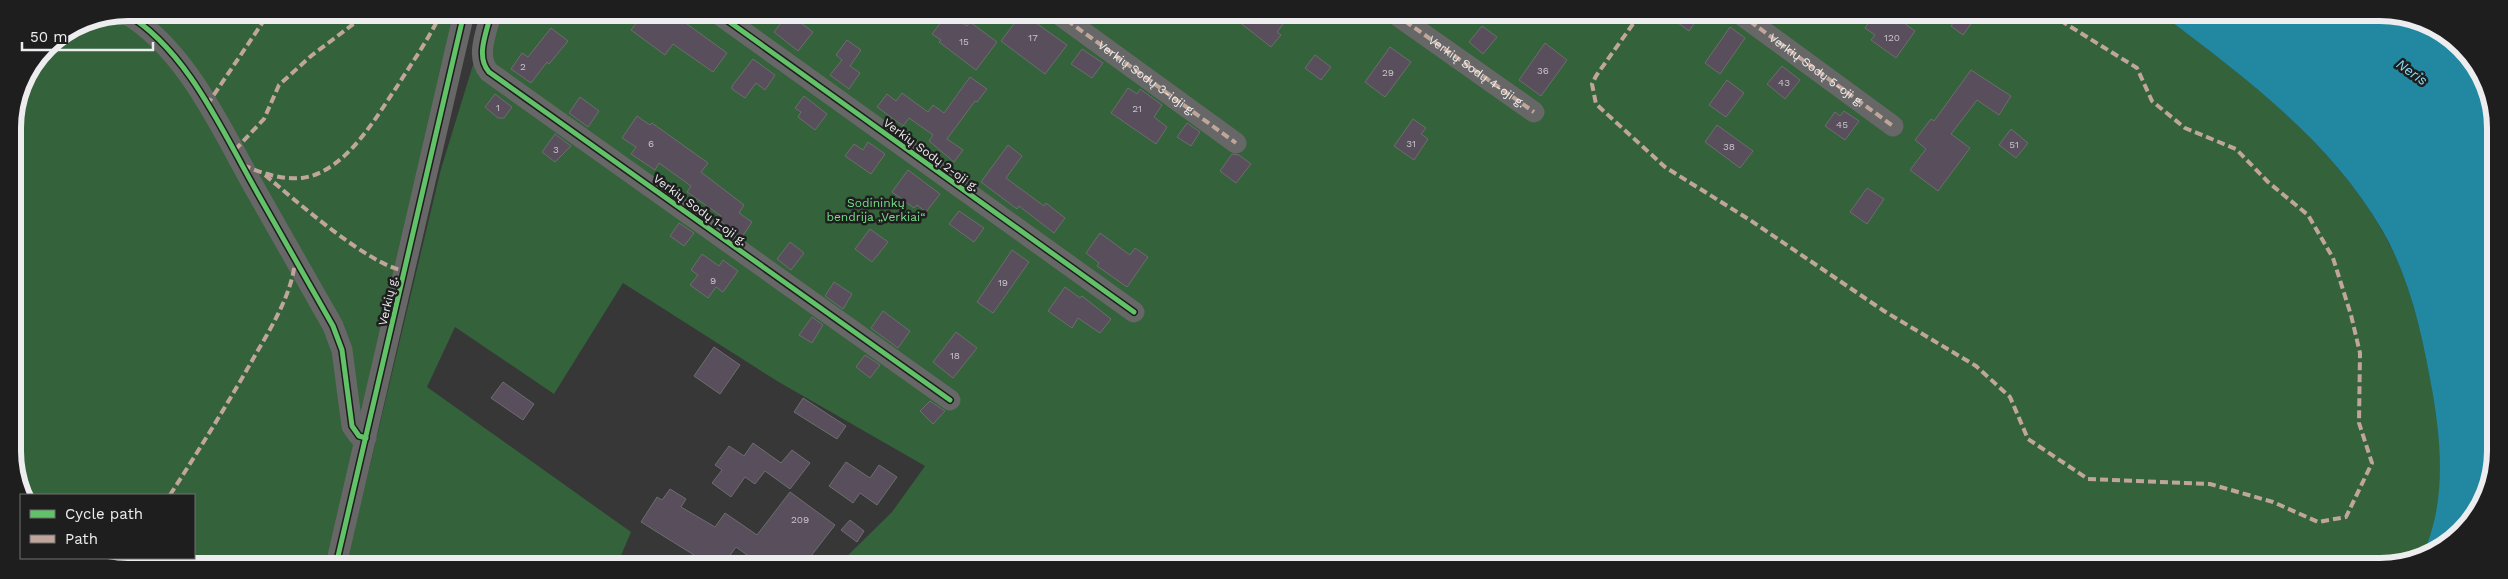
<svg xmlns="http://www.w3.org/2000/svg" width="2508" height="579" viewBox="0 0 2508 579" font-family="'Work Sans',sans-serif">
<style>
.green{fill:#33623b}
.water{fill:#2287a0}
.building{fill:#594e5c;stroke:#6d6d6e}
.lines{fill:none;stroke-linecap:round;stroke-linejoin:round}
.street{stroke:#676767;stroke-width:21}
.quiet{stroke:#c0a59a;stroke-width:4;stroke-dasharray:8 4;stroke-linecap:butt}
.cycleway-casing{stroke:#1e1e1f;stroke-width:8}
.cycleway{stroke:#61c268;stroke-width:5}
.labels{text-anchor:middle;stroke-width:5;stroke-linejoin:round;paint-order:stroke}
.number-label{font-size:10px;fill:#c8c4ca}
.street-label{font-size:12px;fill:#edecee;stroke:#1e1e1f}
.park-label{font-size:12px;fill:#75de87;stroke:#1e1e1f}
.water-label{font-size:14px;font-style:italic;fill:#83ddf8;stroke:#1e1e1f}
.rim{fill:none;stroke:#edecee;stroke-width:6}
</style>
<rect width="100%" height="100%" fill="#373738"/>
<g class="green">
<path d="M129,13H454L326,565L106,564L94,558H194V495H27L15,473L13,121L21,84L47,46L84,21Z"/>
<path d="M486,13L2161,14C2255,84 2359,162 2403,274C2418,314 2427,357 2434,399C2443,452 2446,509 2421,558L2387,566L838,565L892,512L925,466L777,381L623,283L554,394L455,327L427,387L631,532L617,565H346L441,169L476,55Z"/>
</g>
<path class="water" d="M2161,14L2402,15L2461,46L2493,106V473L2456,538L2424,558H2421C2446,507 2442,449 2433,395C2423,338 2411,280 2382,230C2330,140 2242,75 2161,14Z"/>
<g class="building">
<path d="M644,13H678L689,21L687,24L727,53L713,72L673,44L665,55L631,30Z"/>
<path d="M789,13H809L801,23L813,32L798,51L774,32Z"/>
<path d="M948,13L967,26L970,22L997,42L976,70L939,42L941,40L932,34Z"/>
<path d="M1022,13L1067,45L1045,74L1001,41Z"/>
<path d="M1229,14H1277L1286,20L1277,32L1281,35L1271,47Z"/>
<path d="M1666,14H1701L1689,31Z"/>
<path d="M1875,14H1892L1915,31L1896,58L1871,40L1875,35L1865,28Z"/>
<path d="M1960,14H1978L1963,35L1951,26Z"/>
<path d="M1482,26L1497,37L1483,54L1469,42Z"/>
<path d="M1730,27L1745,38L1720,74L1705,63Z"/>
<path d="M551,28L568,41L549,64L547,62L531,83L511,69L522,53L528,57Z"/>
<path d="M847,40L861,50L850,66L860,73L849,89L830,75L842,60L836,55Z"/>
<path d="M1545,43L1567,60L1541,96L1519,80Z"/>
<path d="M1390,47L1411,62L1385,97L1365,82Z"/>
<path d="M1082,49L1103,63L1092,78L1071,64Z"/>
<path d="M1315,55L1331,67L1321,80L1305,68Z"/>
<path d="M753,59L775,75L765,90L756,83L745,98L732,89V86Z"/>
<path d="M1782,66L1800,80L1785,99L1767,84Z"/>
<path d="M1971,70L2011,96L1999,115L1977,100L1951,134L1970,148L1938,191L1910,170L1926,149L1915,140L1931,119L1934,121Z"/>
<path d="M970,77L987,89L977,102L975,101L947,139L963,150L954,162L929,141L933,135L909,118L903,126L877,107L887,94L896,101L902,93L928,112L933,105L944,113Z"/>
<path d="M1727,80L1744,93L1726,117L1709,105Z"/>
<path d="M1128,88L1137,94L1140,89L1162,105L1154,117L1167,127L1156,144L1111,113Z"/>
<path d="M495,94L512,107L504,118H498L485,107Z"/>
<path d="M804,96L827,114L815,130L798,117L801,112L795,108Z"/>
<path d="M580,97L599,111L588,127L569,113Z"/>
<path d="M1844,111L1859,121L1845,140L1825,126L1835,112L1840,116Z"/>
<path d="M637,116L650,125L652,123L708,163L701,172L744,205L739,213L752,222L742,237L718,220L721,216L687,192L691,186L659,163L655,170L631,154L636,147L622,138Z"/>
<path d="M1413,119L1426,128L1421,134L1428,139L1414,160L1394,146Z"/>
<path d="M1187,123L1200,132L1191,146L1177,137Z"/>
<path d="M1717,125L1753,151L1740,168L1705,142Z"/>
<path d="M2011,129L2028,143L2016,158L1999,145Z"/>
<path d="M555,134L571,146L555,162L542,152Z"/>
<path d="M868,142L885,154L871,174L845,156L854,144L863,150Z"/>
<path d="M1008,145L1022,156L1006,178L1044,206L1046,203L1065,218L1054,233L1019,206L1017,209L981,182Z"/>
<path d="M1232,154L1239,155L1251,164L1236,183L1220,171Z"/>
<path d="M908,170L940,194L926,212L917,205L914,208L892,192Z"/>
<path d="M1867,188L1884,199L1867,224L1850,212Z"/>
<path d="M959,211L984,228L974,242L949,224Z"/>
<path d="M679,223L694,233L684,246L670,236Z"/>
<path d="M870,229L888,242L872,262L855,249Z"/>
<path d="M1100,233L1130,255L1135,248L1148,257L1127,287L1097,266L1099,263L1086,253Z"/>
<path d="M790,242L804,253L791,270L777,259Z"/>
<path d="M1012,250L1029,262L993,313L977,302Z"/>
<path d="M702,254L719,266L723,260L738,271L723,292L716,287L708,298L690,285L698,275L691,270Z"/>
<path d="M834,282L852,294L843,309L825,296Z"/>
<path d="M1065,287L1080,298L1082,296L1111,319L1100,333L1078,318L1072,328L1048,311Z"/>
<path d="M883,311L910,331L898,348L871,328Z"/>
<path d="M812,317L823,325L812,343L799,335Z"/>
<path d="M956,332L977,348L953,378L933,362Z"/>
<path d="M714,347L740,365L720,394L694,376Z"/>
<path d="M865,355L880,365L870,378L856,367Z"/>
<path d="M503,382L534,404L523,420L491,398Z"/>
<path d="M803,398L846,426L837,439L794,412Z"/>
<path d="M930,401L945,411L933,424L920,411Z"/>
<path d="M753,443L781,463L792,450L810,463L790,489L765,471L755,484L745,477L731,497L712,483L722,470L715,465L729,446L744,456Z"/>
<path d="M846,462L870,478L879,465L897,477L877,505L860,493L853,503L829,486Z"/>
<path d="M670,489L686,499L681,507L715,527L725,513L757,535L790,492L835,525L804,565H761L736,547L723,565H687L694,555L641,522L657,497L662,500Z"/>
<path d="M850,520L864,531L857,542L841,530Z"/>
</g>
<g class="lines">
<g class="street">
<path d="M125,13C188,50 223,133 258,194C283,238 308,282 333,326L342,350L352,426L359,436L366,438"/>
<path d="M491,13C487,32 475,56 489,72L950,400"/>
<path d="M717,13L1134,312"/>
<path d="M1057,13L1236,143"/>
<path d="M1395,14L1534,112"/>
<path d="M1740,14L1893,126"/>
<path d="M336,565L464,13"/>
</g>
<g class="quiet">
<path id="s1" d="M1057,13L1236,143"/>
<path id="s2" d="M1395,14L1534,112"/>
<path d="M1640,14L1596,76L1592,84L1596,104L1665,167L1750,220L1884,311L1976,366L2010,397L2028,439L2088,479L2210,484L2273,502L2318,522L2346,517L2372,463L2359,423L2360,353L2351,315L2333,258L2308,215L2268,182L2236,149L2185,128L2152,101L2137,68L2050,14"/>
<path id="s3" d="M1740,14L1893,126"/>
<path d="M20,91L41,64L53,42"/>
<path d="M207,105L269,13"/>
<path d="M235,150L264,119L279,85L311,56L368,13"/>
<path d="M243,165C261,173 282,180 302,178C346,172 376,117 398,85C413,61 429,39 441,13"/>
<path d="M265,175C295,200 368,265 405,271"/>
<path d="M170,495C199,450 227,405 253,359C270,329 291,297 295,262"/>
<path d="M109,564L116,558"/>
</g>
<defs>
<g id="cycleway">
<path d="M125,13C188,50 223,133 258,194C283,238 308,282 333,326L342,350L352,426L359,436L366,438"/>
<path d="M491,13C487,32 475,56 489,72L950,400"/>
<path d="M717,13L1134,312"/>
<path d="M336,565L464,13"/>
</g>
</defs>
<use href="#cycleway" class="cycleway-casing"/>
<use href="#cycleway" class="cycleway"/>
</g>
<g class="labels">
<g class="number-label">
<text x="1033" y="41">17</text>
<text x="1892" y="41">120</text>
<text x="964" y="45">15</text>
<text x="523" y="70">2</text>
<text x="1543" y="74">36</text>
<text x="1388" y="76">29</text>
<text x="1784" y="86">43</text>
<text x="498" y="111">1</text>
<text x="1137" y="112">21</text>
<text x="1842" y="128">45</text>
<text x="651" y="147">6</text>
<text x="1411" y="147">31</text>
<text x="2014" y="148">51</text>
<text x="1729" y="150">38</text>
<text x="556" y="153">3</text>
<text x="713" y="284">9</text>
<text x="1003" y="286">19</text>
<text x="955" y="359">18</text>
<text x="800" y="523">209</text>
</g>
<g class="street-label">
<text dy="4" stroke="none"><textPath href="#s3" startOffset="95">Verkių Sodų 5-oji g.</textPath></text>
<text dy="4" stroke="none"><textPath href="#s2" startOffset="100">Verkių Sodų 4-oji g.</textPath></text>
<text dy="4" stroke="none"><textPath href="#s1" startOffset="111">Verkių Sodų 3-ioji g.</textPath></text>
<text transform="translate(931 155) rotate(36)" y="4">Verkių Sodų 2-oji g.</text>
<text transform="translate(700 210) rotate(36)" y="4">Verkių Sodų 1-oji g.</text>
<text transform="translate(388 301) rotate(-77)" y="4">Verkių g.</text>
</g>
<g class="park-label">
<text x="876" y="207">Sodininkų<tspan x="876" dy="14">bendrija „Verkiai“</tspan></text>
</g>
<g class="water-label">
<text transform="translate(2412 72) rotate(35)" y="5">Neris</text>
</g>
</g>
<path d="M0 0H2508V579H0ZM128 21H2380A107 107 0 0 1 2487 128V451A107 107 0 0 1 2380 558H128A107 107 0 0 1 21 451V128A107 107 0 0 1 128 21Z" fill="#1e1e1f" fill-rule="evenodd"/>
<path class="rim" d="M128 21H2380A107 107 0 0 1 2487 128V451A107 107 0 0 1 2380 558H128A107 107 0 0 1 21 451V128A107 107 0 0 1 128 21Z"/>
<rect x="20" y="494" width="175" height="65" fill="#1e1e1f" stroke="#717072"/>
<rect x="30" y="510" width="25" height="8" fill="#61c268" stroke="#717072"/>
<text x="65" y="519" font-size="15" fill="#edecee">Cycle path</text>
<rect x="30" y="535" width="25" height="8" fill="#c0a59a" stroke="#717072"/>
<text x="65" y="544" font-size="15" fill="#edecee">Path</text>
<path d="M22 42v8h131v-8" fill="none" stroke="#edecee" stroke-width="2.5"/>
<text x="30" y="42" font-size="15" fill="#edecee" stroke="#1e1e1f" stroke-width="4" paint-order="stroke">50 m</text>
</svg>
